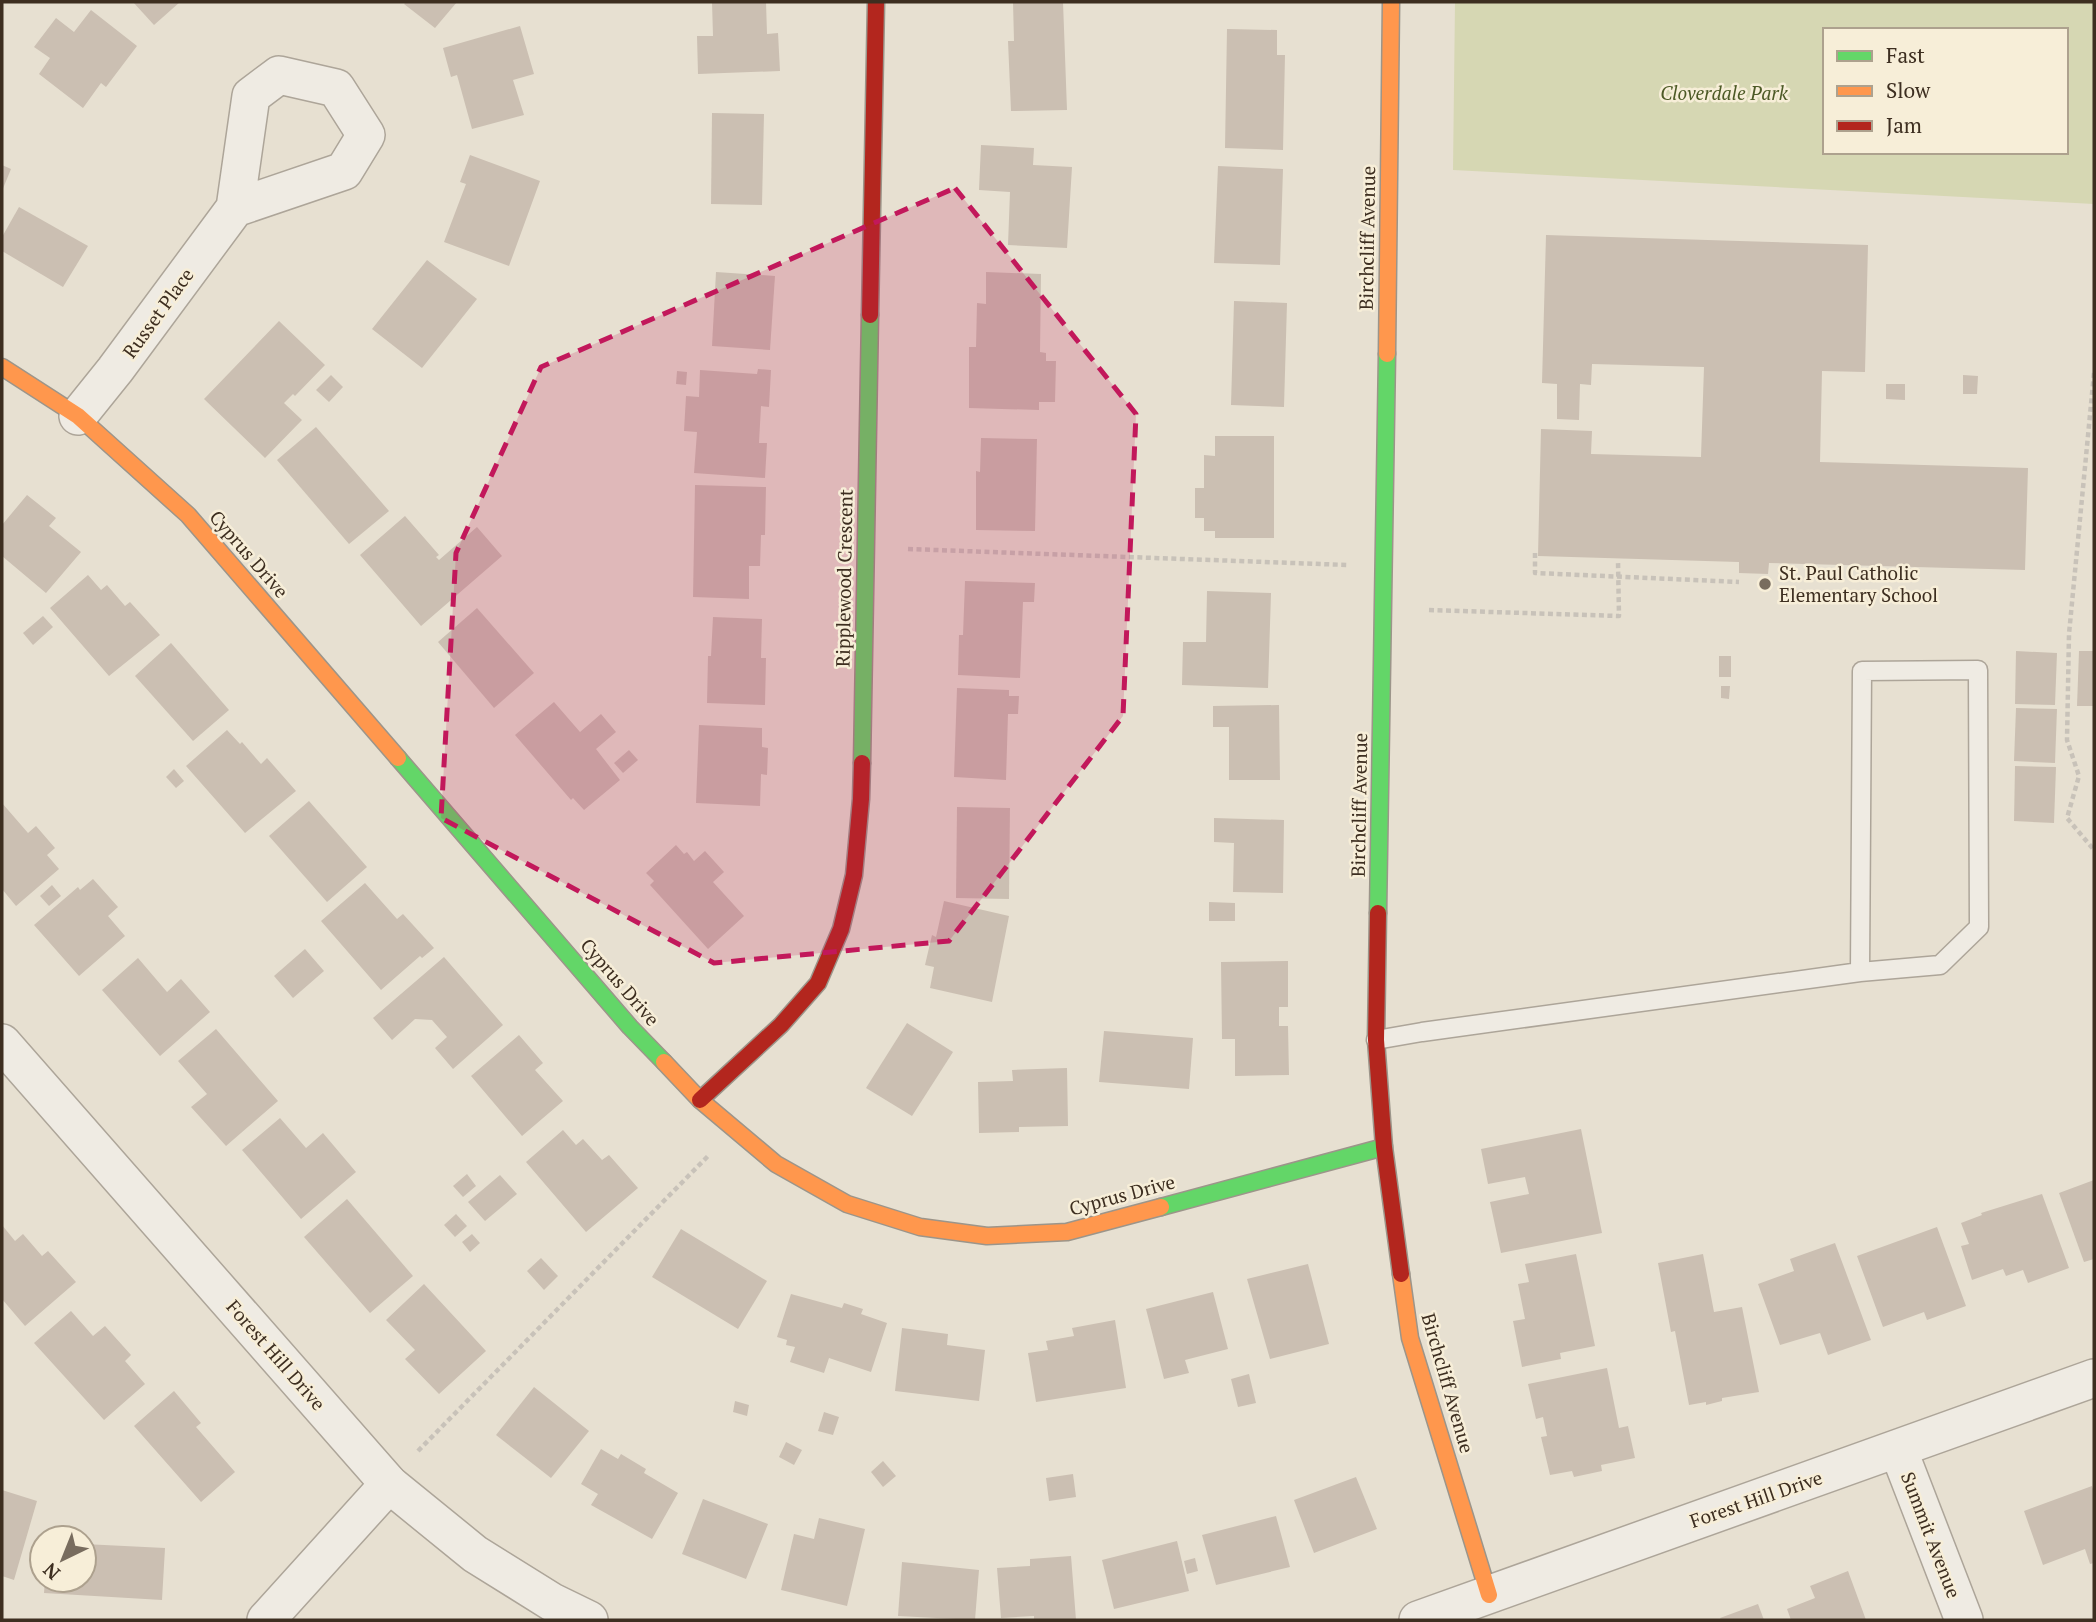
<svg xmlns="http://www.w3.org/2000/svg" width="2096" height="1622" viewBox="0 0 2096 1622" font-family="'PT Serif',serif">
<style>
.green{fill:#d6d7b3;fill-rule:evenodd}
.building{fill:#cbbfb2}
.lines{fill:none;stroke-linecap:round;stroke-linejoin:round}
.lane-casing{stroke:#ada599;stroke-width:21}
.street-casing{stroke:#ada599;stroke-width:40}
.fast-casing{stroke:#9c958a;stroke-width:19}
.slow-casing{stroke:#9c958a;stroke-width:19}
.jam-casing{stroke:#9c958a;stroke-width:19}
.path{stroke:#c8c2b9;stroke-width:4.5;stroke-dasharray:5 3.5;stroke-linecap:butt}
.lane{stroke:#efebe3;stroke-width:18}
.street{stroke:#efebe3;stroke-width:37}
.fast{stroke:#63d668;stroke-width:16}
.slow{stroke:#ff974d;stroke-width:16}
.jam{stroke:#b3261e;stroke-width:16}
.marked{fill:#c2185b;fill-opacity:0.2;stroke:#c2185b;stroke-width:5;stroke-dasharray:14 9;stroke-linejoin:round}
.poi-dot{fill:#786c5e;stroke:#f7eed8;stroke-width:2.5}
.labels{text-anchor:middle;stroke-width:5;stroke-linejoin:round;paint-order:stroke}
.park-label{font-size:19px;font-style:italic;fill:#4d5a26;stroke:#f7eed8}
.street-label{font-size:19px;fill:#3d2e20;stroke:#f7eed8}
.poi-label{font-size:19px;fill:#3d2e20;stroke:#f7eed8;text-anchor:start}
</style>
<rect width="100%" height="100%" fill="#e7e0d1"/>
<path class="green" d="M1455,2H2094V204L1453,170ZM1825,30H2066V152H1825Z"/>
<g class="building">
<path d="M133,2H180L154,25Z"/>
<path d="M406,2H457L435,28L404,4Z"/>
<path d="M712,2H766L767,34L778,33L780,71L698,74L697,36H713Z"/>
<path d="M1013,2H1063L1067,110L1011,111L1008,41H1014Z"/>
<path d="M91,10L137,46L106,87L101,83L83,108L39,74L50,58L34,47L56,18L74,32Z"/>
<path d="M520,26L534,74L513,80L524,115L472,129L457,75L451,77L443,48Z"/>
<path d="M1227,29L1277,30V55H1285L1283,150L1225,148Z"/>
<path d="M712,113L764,114L762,205L711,204Z"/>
<path d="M981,145L1034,148L1033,165L1072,167L1067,248L1008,245L1010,192L979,190Z"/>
<path d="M470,155L540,181L509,266L444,242L466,184L460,182Z"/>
<path d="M2,165L11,169L2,191Z"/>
<path d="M1218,166L1283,169L1280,265L1214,263Z"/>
<path d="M19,207L88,246L63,287L2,251V237Z"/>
<path d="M1546,235L1868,245L1865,372L1822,371L1820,462L2028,468L2025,570L1769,563L1768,574L1739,573V562L1538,556L1541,429L1592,431L1591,454L1701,457L1704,367L1592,364L1591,385L1580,384L1579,420L1557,419V384L1542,383Z"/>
<path d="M427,260L477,299L422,368L372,329Z"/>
<path d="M716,272L775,276L770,350L712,346Z"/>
<path d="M986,272L1041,274L1040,352L1046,353V361H1056L1055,402H1039V410L969,408V347H976L977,303L986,304Z"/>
<path d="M1234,301L1287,303L1284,407L1231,405Z"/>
<path d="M279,321L325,365L295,396L293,394L284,403L302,420L265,458L204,399Z"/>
<path d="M758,369L771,370L769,407L761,406L759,443H767L765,478L694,473L697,432L684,431L686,396L699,397L700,370L757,374Z"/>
<path d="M677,371L687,372L686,385L676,384Z"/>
<path d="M331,375L343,387L329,402L316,390Z"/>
<path d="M1963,375L1978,376L1977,394H1963Z"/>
<path d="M1886,384H1905V400L1886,399Z"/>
<path d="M316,427L389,511L349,544L277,460Z"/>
<path d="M1215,436H1274V538H1215V531H1204V518H1195V488H1204V455L1215,456Z"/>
<path d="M981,438L1037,439L1035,531L976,530V471L980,472Z"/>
<path d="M695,485L766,487L765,535H761L760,566H749V599L693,597Z"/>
<path d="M27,495L56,518L49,526L81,552L46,593L2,556V525Z"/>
<path d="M405,516L439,555L436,557L439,560L477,527L502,556L421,626L360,555Z"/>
<path d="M88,575L101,590L107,585L125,606L130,602L160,635L109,676L50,608Z"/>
<path d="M965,581L1035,583L1034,602H1023L1020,678L958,675L959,635H963Z"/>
<path d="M1207,591L1271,593L1268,688L1182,685L1183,642H1206Z"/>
<path d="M477,608L534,673L494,708L438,642Z"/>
<path d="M43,616L53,627L33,645L23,633Z"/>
<path d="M713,617L762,619L761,658H766L765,705L707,703L708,656H711Z"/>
<path d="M171,643L229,710L193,741L135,676Z"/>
<path d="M2016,651L2057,653L2055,705L2015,704Z"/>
<path d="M2079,651H2094V706H2077Z"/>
<rect x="1719" y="656" width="12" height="21"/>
<path d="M1721,686H1730L1729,699L1721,698Z"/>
<path d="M957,688L1009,690V696H1019L1018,714H1008L1006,780L954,777Z"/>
<path d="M554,702L580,732L601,714L616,732L596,749L620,780L584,810L573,798L571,800L515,735Z"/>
<path d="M1279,705L1280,780H1229V727H1213V706Z"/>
<path d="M2016,708L2057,709L2055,763L2014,761Z"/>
<path d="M699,725L762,728V747L768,748L767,775L761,774L760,806L696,803Z"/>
<path d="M227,730L240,744L242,742L261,764L267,758L296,791L245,833L186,766Z"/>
<path d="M629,750L638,760L623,773L614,763Z"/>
<path d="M2015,766L2056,767L2054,823L2014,821Z"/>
<path d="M174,769L184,781L176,788L166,777Z"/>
<path d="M309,801L367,867L327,902L269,836Z"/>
<path d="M2,803L28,833L36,826L55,848L47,855L59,869L16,906L2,889Z"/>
<path d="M957,807L1010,808L1009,899L956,898Z"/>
<path d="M1214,818L1284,820L1283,893L1233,892L1234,843L1214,842Z"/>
<path d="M676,845L684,854L687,852L694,861L705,851L724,872L713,882L744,916L708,949L650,885L654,881L646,873Z"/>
<path d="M93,879L118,907L108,916L125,936L79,976L34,925L78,887L80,890Z"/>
<path d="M365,883L397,919L403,914L434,948L422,958L420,956L381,990L321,921Z"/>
<path d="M52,885L61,896L49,906L40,896Z"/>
<path d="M944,901L1009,916L992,1002L930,988L934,967L925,965L932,935L936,937Z"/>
<path d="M1209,902L1235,903V921H1209Z"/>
<path d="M305,949L324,971L293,998L274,976Z"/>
<path d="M444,957L503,1025L453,1069L435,1048L447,1037L432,1020L415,1019L392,1040L373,1018Z"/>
<path d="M138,958L167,992L181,979L210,1012L160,1056L102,990Z"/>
<path d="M1288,961V1007H1279V1026H1288L1289,1075L1235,1076V1039H1222L1221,962Z"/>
<path d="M907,1023L953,1052L912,1116L866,1088Z"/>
<path d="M216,1029L278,1101L226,1146L191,1107L207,1094L178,1061Z"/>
<path d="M1104,1031L1193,1038L1189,1089L1099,1082Z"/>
<path d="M519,1035L543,1063L535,1070L563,1101L522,1136L471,1076Z"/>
<path d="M1067,1068L1068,1126L1019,1127V1132L979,1133L978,1082L1013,1081L1012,1070Z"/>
<path d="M280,1118L306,1148L323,1133L356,1172L301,1219L242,1150Z"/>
<path d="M1581,1129L1602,1233L1501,1253L1490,1202L1529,1194L1525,1177L1488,1184L1481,1149Z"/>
<path d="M563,1130L576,1145L583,1139L602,1160L609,1155L638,1188L586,1232L526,1162Z"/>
<path d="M467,1174L476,1186L463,1197L453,1186Z"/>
<path d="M500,1175L517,1194L485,1221L468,1202Z"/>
<path d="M2094,1180V1259L2084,1262L2059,1193Z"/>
<path d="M2042,1194L2069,1268L2028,1283L2023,1270L2006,1276L2003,1269L1972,1280L1961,1246L1969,1244L1961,1223L1982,1215L1981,1213Z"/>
<path d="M347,1199L413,1276L370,1313L304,1237Z"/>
<path d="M456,1214L467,1226L455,1237L444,1225Z"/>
<path d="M2,1225L15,1241L23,1234L42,1256L48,1251L76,1282L25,1326L2,1299Z"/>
<path d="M1937,1227L1966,1306L1927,1320L1924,1312L1883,1327L1857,1256Z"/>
<path d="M681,1229L767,1281L738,1329L652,1277Z"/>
<path d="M472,1234L480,1243L470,1252L462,1242Z"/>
<path d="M1835,1243L1871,1340L1828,1355L1820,1333L1780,1345L1758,1284L1794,1271L1790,1259Z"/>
<path d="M1576,1254L1595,1346L1560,1353L1561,1359L1522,1367L1513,1321L1525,1319L1518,1284L1529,1282L1525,1264Z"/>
<path d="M1703,1254L1714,1312L1742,1307L1759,1392L1722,1398V1401L1706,1405V1402L1689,1405L1675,1331L1671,1332L1658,1263Z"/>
<path d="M541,1258L558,1276L544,1290L527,1271Z"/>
<path d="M1308,1264L1329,1344L1270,1359L1247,1279Z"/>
<path d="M424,1284L486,1351L439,1394L405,1359L415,1350L386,1320Z"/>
<path d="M1213,1292L1228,1349L1185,1360L1189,1373L1164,1379L1146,1309Z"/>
<path d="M791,1294L842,1308L844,1303L863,1309L861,1314L887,1323L871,1372L829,1358L824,1373L790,1362L795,1347L786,1345L787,1340L777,1337Z"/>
<path d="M71,1311L93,1336L105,1326L131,1355L125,1361L145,1384L104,1420L34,1343Z"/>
<path d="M1115,1320L1126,1388L1036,1402L1028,1353L1048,1350L1046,1341L1074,1336L1072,1328Z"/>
<path d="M902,1328L948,1334L947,1345L985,1350L979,1401L895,1391Z"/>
<path d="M1607,1368L1619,1428L1628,1426L1635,1458L1601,1465L1602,1471L1574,1477L1572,1471L1550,1475L1541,1437L1547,1436L1543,1417L1536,1419L1528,1384Z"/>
<path d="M1249,1374L1256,1403L1238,1407L1231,1379Z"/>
<path d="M534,1387L589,1431L551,1478L496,1435Z"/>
<path d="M174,1391L201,1423L196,1427L235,1472L201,1502L134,1426Z"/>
<path d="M735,1401L749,1405L747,1416L733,1412Z"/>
<path d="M824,1412L839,1417L833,1435L818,1431Z"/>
<path d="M786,1442L802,1450L794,1465L779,1457Z"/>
<path d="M601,1449L618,1459L621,1454L646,1469L644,1473L678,1493L652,1539L591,1505L598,1494L581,1484Z"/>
<path d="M883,1461L896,1476L883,1487L871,1472Z"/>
<path d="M1073,1474L1076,1497L1049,1501L1046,1478Z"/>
<path d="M1356,1477L1377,1529L1314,1553L1294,1500Z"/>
<path d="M2092,1486L2094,1492V1563L2090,1564L2085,1549L2043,1565L2024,1511Z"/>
<path d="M2,1490L37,1501L14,1580L2,1576Z"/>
<path d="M703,1499L768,1524L746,1579L682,1554Z"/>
<path d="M1276,1516L1290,1567L1216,1585L1202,1535Z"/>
<path d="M819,1518L865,1529L847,1606L781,1590L794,1534L814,1539Z"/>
<path d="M1177,1541L1189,1591L1114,1609L1102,1560Z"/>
<path d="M84,1544L165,1548L162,1600L44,1593L45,1580H84Z"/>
<path d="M1071,1556L1076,1620H1034V1616L1001,1618L997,1568L1030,1566V1559Z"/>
<path d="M1195,1558L1198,1571L1187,1574L1184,1561Z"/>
<path d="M902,1562L979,1570L975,1620L898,1616Z"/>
<path d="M1848,1571L1866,1620H1791L1787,1609L1815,1598L1810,1586Z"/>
<path d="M1758,1604L1764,1620H1721L1720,1618Z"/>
</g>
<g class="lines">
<defs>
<path id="lane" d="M1376,1040L1422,1032L1860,972L1940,965L1979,927L1978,670L1862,671L1860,972"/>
<g id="street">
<path d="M78,416L115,370L235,208L344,171L366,135L336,88L279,75L251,96L235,208"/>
<path d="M2,1043L389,1484L475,1554L552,1602L589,1620"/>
<path d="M1898,1449L1964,1620"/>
<path d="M266,1620L389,1484"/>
<path d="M1418,1620L2094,1378"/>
</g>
<g id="fast">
<path d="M398,758L630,1027L664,1062"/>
<path d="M862,763L870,315"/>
<path d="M1378,913L1387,354"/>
<path d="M1161,1207L1384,1147"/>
</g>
<g id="slow">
<path d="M1387,354L1391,2"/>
<path d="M2,367L78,416L188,515L398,758"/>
<path d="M664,1062L700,1100L776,1164L847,1204L920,1227L987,1236L1067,1232L1161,1207"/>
<path d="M1401,1274L1410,1338L1489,1595"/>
</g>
<g id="jam">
<path d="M870,315L876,2"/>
<path d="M1378,913L1376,1040L1384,1147L1401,1274"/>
<path d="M700,1100L781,1025L818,983L841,929L854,875L861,799L862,763"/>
</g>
</defs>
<use href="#lane" class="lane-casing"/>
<use href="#street" class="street-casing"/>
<use href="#fast" class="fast-casing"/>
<use href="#slow" class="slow-casing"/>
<use href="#jam" class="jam-casing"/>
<g class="path">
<path d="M2094,373L2069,634L2067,740L2079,776L2067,818L2094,850"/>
<path d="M908,549L1348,565"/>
<path d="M1535,553V573L1739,582"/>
<path d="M1429,610L1619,616L1618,561"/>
<path d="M418,1451L710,1154"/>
</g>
<use href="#lane" class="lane"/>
<use href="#street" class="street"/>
<use href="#fast" class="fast"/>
<use href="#slow" class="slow"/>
<use href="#jam" class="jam"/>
</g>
<path class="marked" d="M955,188L1136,414L1123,716L949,941L714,963L441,818L456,553L541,367Z"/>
<circle class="poi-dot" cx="1765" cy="584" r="7"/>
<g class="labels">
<g class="park-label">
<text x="1724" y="100">Cloverdale Park</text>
</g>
<g class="street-label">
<text transform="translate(1367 238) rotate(-89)" y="7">Birchcliff Avenue</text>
<text transform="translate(158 313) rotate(-54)" y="7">Russet Place</text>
<text transform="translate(249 554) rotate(49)" y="7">Cyprus Drive</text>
<text transform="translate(844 578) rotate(-89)" y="7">Ripplewood Crescent</text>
<text transform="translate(1359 805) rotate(-89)" y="7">Birchcliff Avenue</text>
<text transform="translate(620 982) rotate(49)" y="7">Cyprus Drive</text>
<text transform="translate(1122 1195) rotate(-15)" y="7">Cyprus Drive</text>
<text transform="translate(276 1355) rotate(49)" y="7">Forest Hill Drive</text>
<text transform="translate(1448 1383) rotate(74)" y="7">Birchcliff Avenue</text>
<text transform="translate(1756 1499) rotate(-19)" y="7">Forest Hill Drive</text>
<text transform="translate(1931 1535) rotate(69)" y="7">Summit Avenue</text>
</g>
<g class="poi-label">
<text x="1779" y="580">St. Paul Catholic<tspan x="1779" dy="22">Elementary School</tspan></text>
</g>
</g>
<rect width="2096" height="1622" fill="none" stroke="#3d2e20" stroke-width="7"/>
<rect x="1823" y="28" width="245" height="126" fill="#f7eed8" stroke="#ada18e" stroke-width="2"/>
<rect x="1837" y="51" width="35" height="10" fill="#63d668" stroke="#ada18e" stroke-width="2"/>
<text x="1886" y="63" font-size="21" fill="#3d2e20">Fast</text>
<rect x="1837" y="86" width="35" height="10" fill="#ff974d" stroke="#ada18e" stroke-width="2"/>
<text x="1886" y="98" font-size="21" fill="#3d2e20">Slow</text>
<rect x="1837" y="121" width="35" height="10" fill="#b3261e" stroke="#ada18e" stroke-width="2"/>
<text x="1886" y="133" font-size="21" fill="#3d2e20">Jam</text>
<g transform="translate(63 1559) rotate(223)"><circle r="33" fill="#f7eed8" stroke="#ada18e" stroke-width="2"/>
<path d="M0-5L12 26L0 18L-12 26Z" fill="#786c5e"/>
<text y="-10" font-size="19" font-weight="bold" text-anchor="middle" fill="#3d2e20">N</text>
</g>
</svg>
